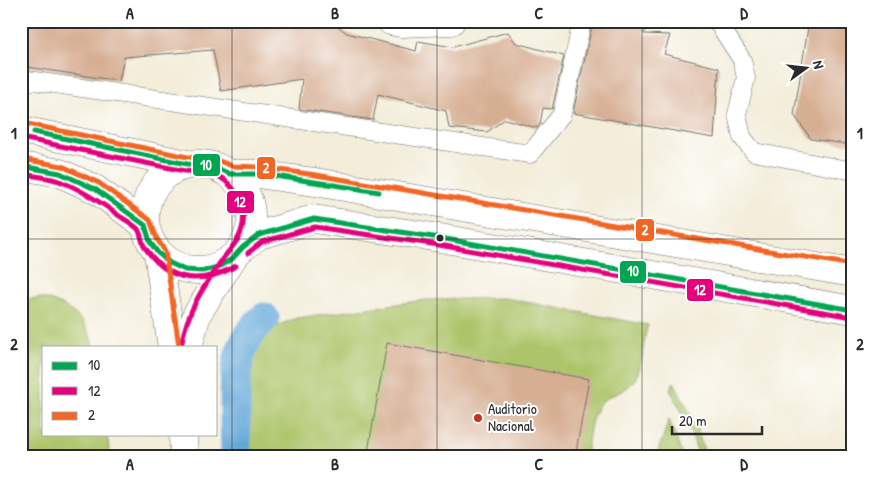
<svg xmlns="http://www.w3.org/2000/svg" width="874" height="478" viewBox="0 0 874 478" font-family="'Patrick Hand',sans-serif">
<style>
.green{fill:#adc56a;stroke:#6c784a}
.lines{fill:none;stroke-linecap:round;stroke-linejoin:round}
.canal{stroke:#64a7d9;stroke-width:31}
.building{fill:#d6ae92}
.service-casing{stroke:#716f68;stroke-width:19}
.minor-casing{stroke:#716f68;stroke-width:29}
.tertiary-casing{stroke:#716f68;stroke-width:29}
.primary-casing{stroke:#716f68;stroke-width:29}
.service{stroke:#fff;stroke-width:18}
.minor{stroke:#fff;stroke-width:28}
.tertiary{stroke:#fff;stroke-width:28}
.primary{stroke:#fff;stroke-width:28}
.bus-1-casing{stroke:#fff;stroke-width:9}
.bus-2-casing{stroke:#fff;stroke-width:9}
.bus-3-casing{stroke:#fff;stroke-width:9}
.bus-1{stroke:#00a651;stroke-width:5}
.bus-2{stroke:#e5007d;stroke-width:5}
.bus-3{stroke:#f26522;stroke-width:5}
.grid{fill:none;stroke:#2b2b2b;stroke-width:1;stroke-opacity:0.55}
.bus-dot{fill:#2b2b2b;stroke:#fff;stroke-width:2}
.poi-dot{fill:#c8321e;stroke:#fff;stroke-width:2}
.labels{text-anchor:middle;stroke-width:4;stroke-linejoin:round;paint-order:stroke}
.poi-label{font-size:15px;fill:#2b2b2b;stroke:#fff;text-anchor:start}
.line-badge{stroke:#fff;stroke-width:2}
.badge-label{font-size:14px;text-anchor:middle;font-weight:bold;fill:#fff}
.neatline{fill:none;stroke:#2b2b2b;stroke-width:2}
.grid-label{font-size:16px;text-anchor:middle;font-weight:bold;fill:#2b2b2b}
</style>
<rect width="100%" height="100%" fill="#fff"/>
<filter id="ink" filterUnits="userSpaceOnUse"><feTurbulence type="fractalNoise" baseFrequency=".02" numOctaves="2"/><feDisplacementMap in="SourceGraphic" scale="10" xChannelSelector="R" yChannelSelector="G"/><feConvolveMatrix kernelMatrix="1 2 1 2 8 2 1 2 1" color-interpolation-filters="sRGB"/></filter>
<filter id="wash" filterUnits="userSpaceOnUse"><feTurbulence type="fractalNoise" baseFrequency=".0096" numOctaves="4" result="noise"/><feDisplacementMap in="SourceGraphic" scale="20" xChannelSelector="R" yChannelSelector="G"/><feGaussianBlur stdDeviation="1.12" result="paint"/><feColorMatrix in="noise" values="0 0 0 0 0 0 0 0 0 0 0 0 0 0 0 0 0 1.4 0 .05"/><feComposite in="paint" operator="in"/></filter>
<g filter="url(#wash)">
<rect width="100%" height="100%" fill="#f3edd9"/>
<g class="green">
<path d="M40,298C67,303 88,319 93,347H44V434H107L110,457H21V300Z"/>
<path d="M504,298L648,325C642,341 644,363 636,377C629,391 617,392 605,399C589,411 589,439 586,457H247L245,390L247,370L251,351L259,337L268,329L297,318L425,300Z"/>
<path d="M674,382L695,423L706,457H699L689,426L670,389Z"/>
<path d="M669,420L683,457H656Z"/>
</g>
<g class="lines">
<path class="canal" d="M236,457C236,440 235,423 235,406C235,371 236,343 264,318"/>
</g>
<g id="blocks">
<g class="building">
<path d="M21,21H331L347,33L416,51L418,41L453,47L508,32L516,43L564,56L552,109L543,108L540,124L537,128L505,119L487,132L449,128L446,111L378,94L373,120L299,109L302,79L221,91L213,50L124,57L119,81L21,66Z"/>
<path d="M593,21H648L644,34L670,35L664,54L719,68L714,138L573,113Z"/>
<path d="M809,21H849L846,37L853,38V145L811,139L794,115Z"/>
<path d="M387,343L589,379L575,457H367Z"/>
</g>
</g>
</g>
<g filter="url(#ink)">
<use href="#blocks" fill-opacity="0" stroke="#716f68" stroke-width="1"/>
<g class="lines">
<defs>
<g id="service">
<path d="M717,21L742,60L746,78L737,114L742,137L754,152L853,171"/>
<path d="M21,79L530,154L562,114L582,21"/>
</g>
<path id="minor" d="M391,21L401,23L451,21"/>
<g id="tertiary">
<path d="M158,253L172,347"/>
<path d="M188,347L197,314L232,259"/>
<path d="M183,434L184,457"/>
</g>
<g id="primary">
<path d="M21,130L187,164"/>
<circle cx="198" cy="217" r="53"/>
<path d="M21,166L60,173L95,189L145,225"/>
<path d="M230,174H257L315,182L853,273"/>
<path d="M243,247L259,235L314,219L440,238L853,310"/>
</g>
</defs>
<use href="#service" class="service-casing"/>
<use href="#minor" class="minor-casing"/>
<use href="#tertiary" class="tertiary-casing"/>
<use href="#primary" class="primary-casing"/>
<use href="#service" class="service"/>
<use href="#minor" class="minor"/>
<use href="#tertiary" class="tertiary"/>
<use href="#primary" class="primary"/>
<defs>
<g id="bus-1">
<path d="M34,132L187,164L210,165L230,174H257L282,177L379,192"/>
<path d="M21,166L60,173L95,189L145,225L150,242L158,253L170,263L185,270L202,271L218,267L232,259L243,247L259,235L314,219L440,238L853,310"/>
</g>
<g id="bus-2">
<path d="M21,138L185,171C193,172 201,170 208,172C233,179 250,207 241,232C238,242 230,249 224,257C204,286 187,310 181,346"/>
<path d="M21,174C33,176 47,177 59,181C81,189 99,201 118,215C124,219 131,223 137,228C142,233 141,243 146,249C170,283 201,285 236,266"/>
<path d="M248,253L262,242L315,227L439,245L852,317"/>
</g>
<g id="bus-3">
<path d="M23,123L188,157L212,158L232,166L258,167L316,175L853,265"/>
<path d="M22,159L62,166L99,183L150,220L157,239L165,251L179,346"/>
</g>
</defs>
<use href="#bus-1" class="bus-1-casing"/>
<use href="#bus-2" class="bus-2-casing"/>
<use href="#bus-3" class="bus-3-casing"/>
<use href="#bus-1" class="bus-1"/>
<use href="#bus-2" class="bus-2"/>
<use href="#bus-3" class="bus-3"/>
</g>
</g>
<path class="grid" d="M232,21V457M437,21V457M642,21V457M21,239H853"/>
<circle class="bus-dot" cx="440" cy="238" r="4.5"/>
<circle class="poi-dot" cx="478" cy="418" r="5"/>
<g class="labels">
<g class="poi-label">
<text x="488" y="414">Auditorio<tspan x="488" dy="17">Nacional</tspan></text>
</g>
</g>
<g class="line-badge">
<rect x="192" y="153" width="29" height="24" rx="5" fill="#00a651"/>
<rect x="256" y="156" width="20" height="24" rx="5" fill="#f26522"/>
<rect x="226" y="190" width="29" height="24" rx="5" fill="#e5007d"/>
<rect x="635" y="218" width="20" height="24" rx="5" fill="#f26522"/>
<rect x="619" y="260" width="28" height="24" rx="5" fill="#00a651"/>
<rect x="686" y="278" width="28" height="24" rx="5" fill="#e5007d"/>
</g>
<g class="badge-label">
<text x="206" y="170">10</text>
<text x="266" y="173">2</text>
<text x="240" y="207">12</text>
<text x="645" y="235">2</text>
<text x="633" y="276">10</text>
<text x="700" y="295">12</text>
</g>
<rect width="874" height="478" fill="none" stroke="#fff" stroke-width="55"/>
<rect x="42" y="346" width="175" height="90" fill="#ffffff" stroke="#aaaaaa"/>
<rect x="52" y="362" width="25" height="8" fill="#00a651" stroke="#aaaaaa"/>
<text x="88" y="370" font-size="15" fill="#2b2b2b">10</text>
<rect x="52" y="387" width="25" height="8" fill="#e5007d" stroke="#aaaaaa"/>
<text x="88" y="396" font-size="15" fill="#2b2b2b">12</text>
<rect x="52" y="412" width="25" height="8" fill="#f26522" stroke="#aaaaaa"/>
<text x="88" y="420" font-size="15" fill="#2b2b2b">2</text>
<g transform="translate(806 68) rotate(75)" stroke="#ffffff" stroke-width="4" paint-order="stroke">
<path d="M0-4L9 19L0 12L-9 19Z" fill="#2b2b2b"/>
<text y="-8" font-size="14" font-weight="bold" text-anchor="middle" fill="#2b2b2b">N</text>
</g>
<path d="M672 426v8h90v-8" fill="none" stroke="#2b2b2b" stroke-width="2.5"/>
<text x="679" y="426" font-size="15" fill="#2b2b2b" stroke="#ffffff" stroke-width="4" paint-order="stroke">20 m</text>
<rect x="28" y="28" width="818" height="422" class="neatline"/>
<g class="grid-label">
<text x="130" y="19">A</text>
<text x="335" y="19">B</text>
<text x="539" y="19">C</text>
<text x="744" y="19">D</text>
<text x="14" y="139">1</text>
<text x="860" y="139">1</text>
<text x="14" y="350">2</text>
<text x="860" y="350">2</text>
<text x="130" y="470">A</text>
<text x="335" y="470">B</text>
<text x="539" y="470">C</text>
<text x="744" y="470">D</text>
</g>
</svg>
